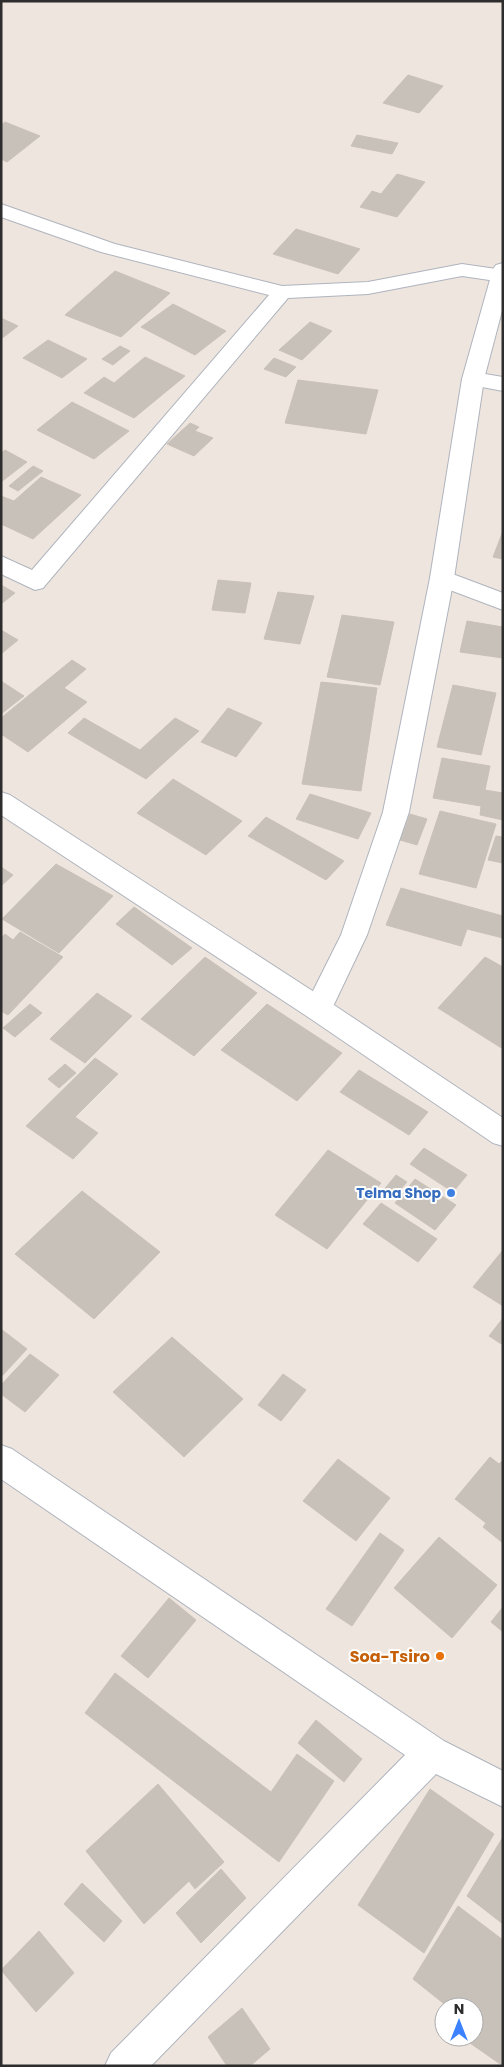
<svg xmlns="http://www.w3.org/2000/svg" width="504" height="2067" viewBox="0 0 504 2067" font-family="Poppins,sans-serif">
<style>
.building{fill:#c7c1ba;stroke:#cac1b8}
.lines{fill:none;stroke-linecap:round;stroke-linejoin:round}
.minor-casing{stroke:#afb4bd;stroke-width:2}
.tertiary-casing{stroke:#afb4bd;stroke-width:2}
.secondary-casing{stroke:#afb4bd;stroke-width:2}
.minor{fill:#fff;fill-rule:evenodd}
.tertiary{fill:#fff;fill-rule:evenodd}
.secondary{fill:#fff;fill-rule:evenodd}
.shop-dot{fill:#3f7fe0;stroke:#fff;stroke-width:2}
.food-dot{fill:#e8710a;stroke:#fff;stroke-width:2}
.labels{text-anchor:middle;stroke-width:4;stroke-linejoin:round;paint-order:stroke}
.shop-label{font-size:14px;font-weight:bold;fill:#366cbe;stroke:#fff;text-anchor:end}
.near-food-label{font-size:16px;font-weight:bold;fill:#c56008;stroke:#fff;text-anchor:end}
</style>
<rect width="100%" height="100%" fill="#eee5df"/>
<g class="building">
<path d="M408,75L443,86L419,113L383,103Z"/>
<path d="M5,122L40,136L7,162L1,159V125Z"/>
<path d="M357,135L398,143L392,154L351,146Z"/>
<path d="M397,174L425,182L397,217L360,207L372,191L381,194Z"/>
<path d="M296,229L360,249L338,274L273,254Z"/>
<path d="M115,271L170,293L121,337L65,315Z"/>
<path d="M173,304L226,331L195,355L141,327Z"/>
<path d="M1,318L18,326L1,339Z"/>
<path d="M310,322L332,331L302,360L279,350Z"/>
<path d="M48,340L87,359L62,378L23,358Z"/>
<path d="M120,346L130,351L113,365L102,359Z"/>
<path d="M145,357L185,376L134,418L84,393L104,377L114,383Z"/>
<path d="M274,358L296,367L286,377L264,369Z"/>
<path d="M298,380L378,390L366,434L285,423Z"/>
<path d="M72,402L129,431L94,459L37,430Z"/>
<path d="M190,423L199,427L195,431L213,438L194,456L167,444Z"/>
<path d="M5,450L27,462L1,482V453Z"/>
<path d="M33,466L43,471L18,491L9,486Z"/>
<path d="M41,477L81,495L33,539L1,524V496L14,501Z"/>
<path d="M503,531V559L493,557Z"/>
<path d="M218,580L251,583L245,613L212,610Z"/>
<path d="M1,585L15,593L1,604Z"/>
<path d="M278,592L314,596L300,644L264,639Z"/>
<path d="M342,615L394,622L380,685L327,677Z"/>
<path d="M467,621L503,627V658L460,652Z"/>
<path d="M1,630L18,640L1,654Z"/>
<path d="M72,660L86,669L64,688L87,702L28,752L1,734V718Z"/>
<path d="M1,681L24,696L1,714Z"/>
<path d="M321,682L377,688L361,791L302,784Z"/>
<path d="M453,685L496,693L481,755L437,747Z"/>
<path d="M228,708L262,723L236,757L201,742Z"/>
<path d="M84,718L140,750L175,718L199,731L146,779L68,733Z"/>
<path d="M442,758L490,766L485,790L503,793V820L480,815L481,806L433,798Z"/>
<path d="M173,779L242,821L206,855L137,813Z"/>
<path d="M310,794L371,813L358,839L296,819Z"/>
<path d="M440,811L496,824L476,888L419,874Z"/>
<path d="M410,814L427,819L417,845L400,840Z"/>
<path d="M266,817L344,861L326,880L248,836Z"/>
<path d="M496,836L503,837V863L488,860Z"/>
<path d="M56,864L113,896L59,953L2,919Z"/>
<path d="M1,867L13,875L1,886Z"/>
<path d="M401,888L503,916V938L467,929L461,946L386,925Z"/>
<path d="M134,907L192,948L172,965L116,924Z"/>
<path d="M20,932L63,957L8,1015L1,1011V938L5,934L13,940Z"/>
<path d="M205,957L257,993L194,1056L141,1019Z"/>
<path d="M485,957L503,967V1049L438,1008Z"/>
<path d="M97,993L132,1016L85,1063L50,1039Z"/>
<path d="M30,1004L42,1013L15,1037L3,1028Z"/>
<path d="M267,1004L342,1053L297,1101L221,1050Z"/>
<path d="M95,1058L118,1074L75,1117L98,1133L73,1159L26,1126Z"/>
<path d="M65,1064L76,1073L59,1088L48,1079Z"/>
<path d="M359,1070L428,1112L409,1135L340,1092Z"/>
<path d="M424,1148L467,1175L453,1192L410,1164Z"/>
<path d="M328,1150L381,1183L327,1249L275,1215Z"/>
<path d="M396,1175L407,1182L392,1199L382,1192Z"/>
<path d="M415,1179L456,1205L435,1230L395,1203Z"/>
<path d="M82,1191L160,1252L94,1319L15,1254Z"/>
<path d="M381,1203L437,1239L418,1262L363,1224Z"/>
<path d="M503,1250V1306L473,1287Z"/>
<path d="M503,1318V1345L489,1336Z"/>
<path d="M1,1329L27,1349L1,1377Z"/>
<path d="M172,1337L243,1399L184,1457L113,1392Z"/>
<path d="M30,1354L59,1375L25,1412L1,1394V1385Z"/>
<path d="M283,1374L306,1390L281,1421L258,1405Z"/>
<path d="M490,1457L499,1464L503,1460V1543L483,1527L486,1523L455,1499Z"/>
<path d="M338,1459L390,1498L356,1541L303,1501Z"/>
<path d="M380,1533L404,1550L352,1626L326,1609Z"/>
<path d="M439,1537L497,1585L452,1638L394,1588Z"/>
<path d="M169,1598L196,1620L148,1678L121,1656Z"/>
<path d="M503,1607V1632L491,1622Z"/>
<path d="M115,1673L271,1792L297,1754L334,1781L279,1862L85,1713Z"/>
<path d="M316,1720L362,1759L344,1782L298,1743Z"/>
<path d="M158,1784L224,1862L195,1889L189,1881L144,1924L86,1851Z"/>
<path d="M430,1789L494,1834L424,1953L358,1905Z"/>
<path d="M503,1837V1924L467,1896Z"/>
<path d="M221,1869L246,1898L201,1943L176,1913Z"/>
<path d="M82,1883L122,1921L104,1942L64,1904Z"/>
<path d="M458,1906L503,1940V2066L470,2043L477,2030L474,2027V2007H448L413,1979Z"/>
<path d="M39,1931L74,1973L36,2012L1,1970Z"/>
<path d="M242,2008L270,2049L250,2066H227L208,2037Z"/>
</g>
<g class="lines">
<defs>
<g id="minor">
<path d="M1,204L115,244L282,286L368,282L462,264L503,270V282L462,276L368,294L288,298L43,588L35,590L1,574V556L32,570L269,295L101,252L1,217Z"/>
<path d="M473,372L503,377V391L466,384L462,379L466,374Z"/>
<path d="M442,570L503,593V610L434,584L430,578L434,572Z"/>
<path d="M1,1445L12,1449L444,1741L503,1771V1807L436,1774L151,2066H105L111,2053L405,1755L1,1479Z"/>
</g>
<path id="tertiary" d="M503,263V307L484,379L454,578L409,812L367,935L328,1017L318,1020L308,1017L304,1009L341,935L383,812L430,578L462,379L493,269L496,265Z"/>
<path id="secondary" d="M1,792L10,795L328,1001L503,1118V1146L493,1143L308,1017L1,815Z"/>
</defs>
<use href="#minor" class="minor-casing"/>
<use href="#tertiary" class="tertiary-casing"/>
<use href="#secondary" class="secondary-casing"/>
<use href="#minor" class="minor"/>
<use href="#tertiary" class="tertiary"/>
<use href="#secondary" class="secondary"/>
</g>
<circle class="shop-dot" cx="451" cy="1193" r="5"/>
<circle class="food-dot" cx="440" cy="1656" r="5"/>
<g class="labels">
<g class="shop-label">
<text x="441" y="1198">Telma Shop</text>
</g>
<g class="near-food-label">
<text x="430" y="1662">Soa-Tsiro</text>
</g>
</g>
<rect width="504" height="2067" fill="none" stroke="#2d2d2d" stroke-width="5"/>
<g transform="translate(459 2022)"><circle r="24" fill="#ffffff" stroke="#ababab"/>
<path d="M0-4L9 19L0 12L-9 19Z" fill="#3c82fe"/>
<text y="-8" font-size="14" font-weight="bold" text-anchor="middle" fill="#2d2d2d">N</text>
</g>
</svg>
